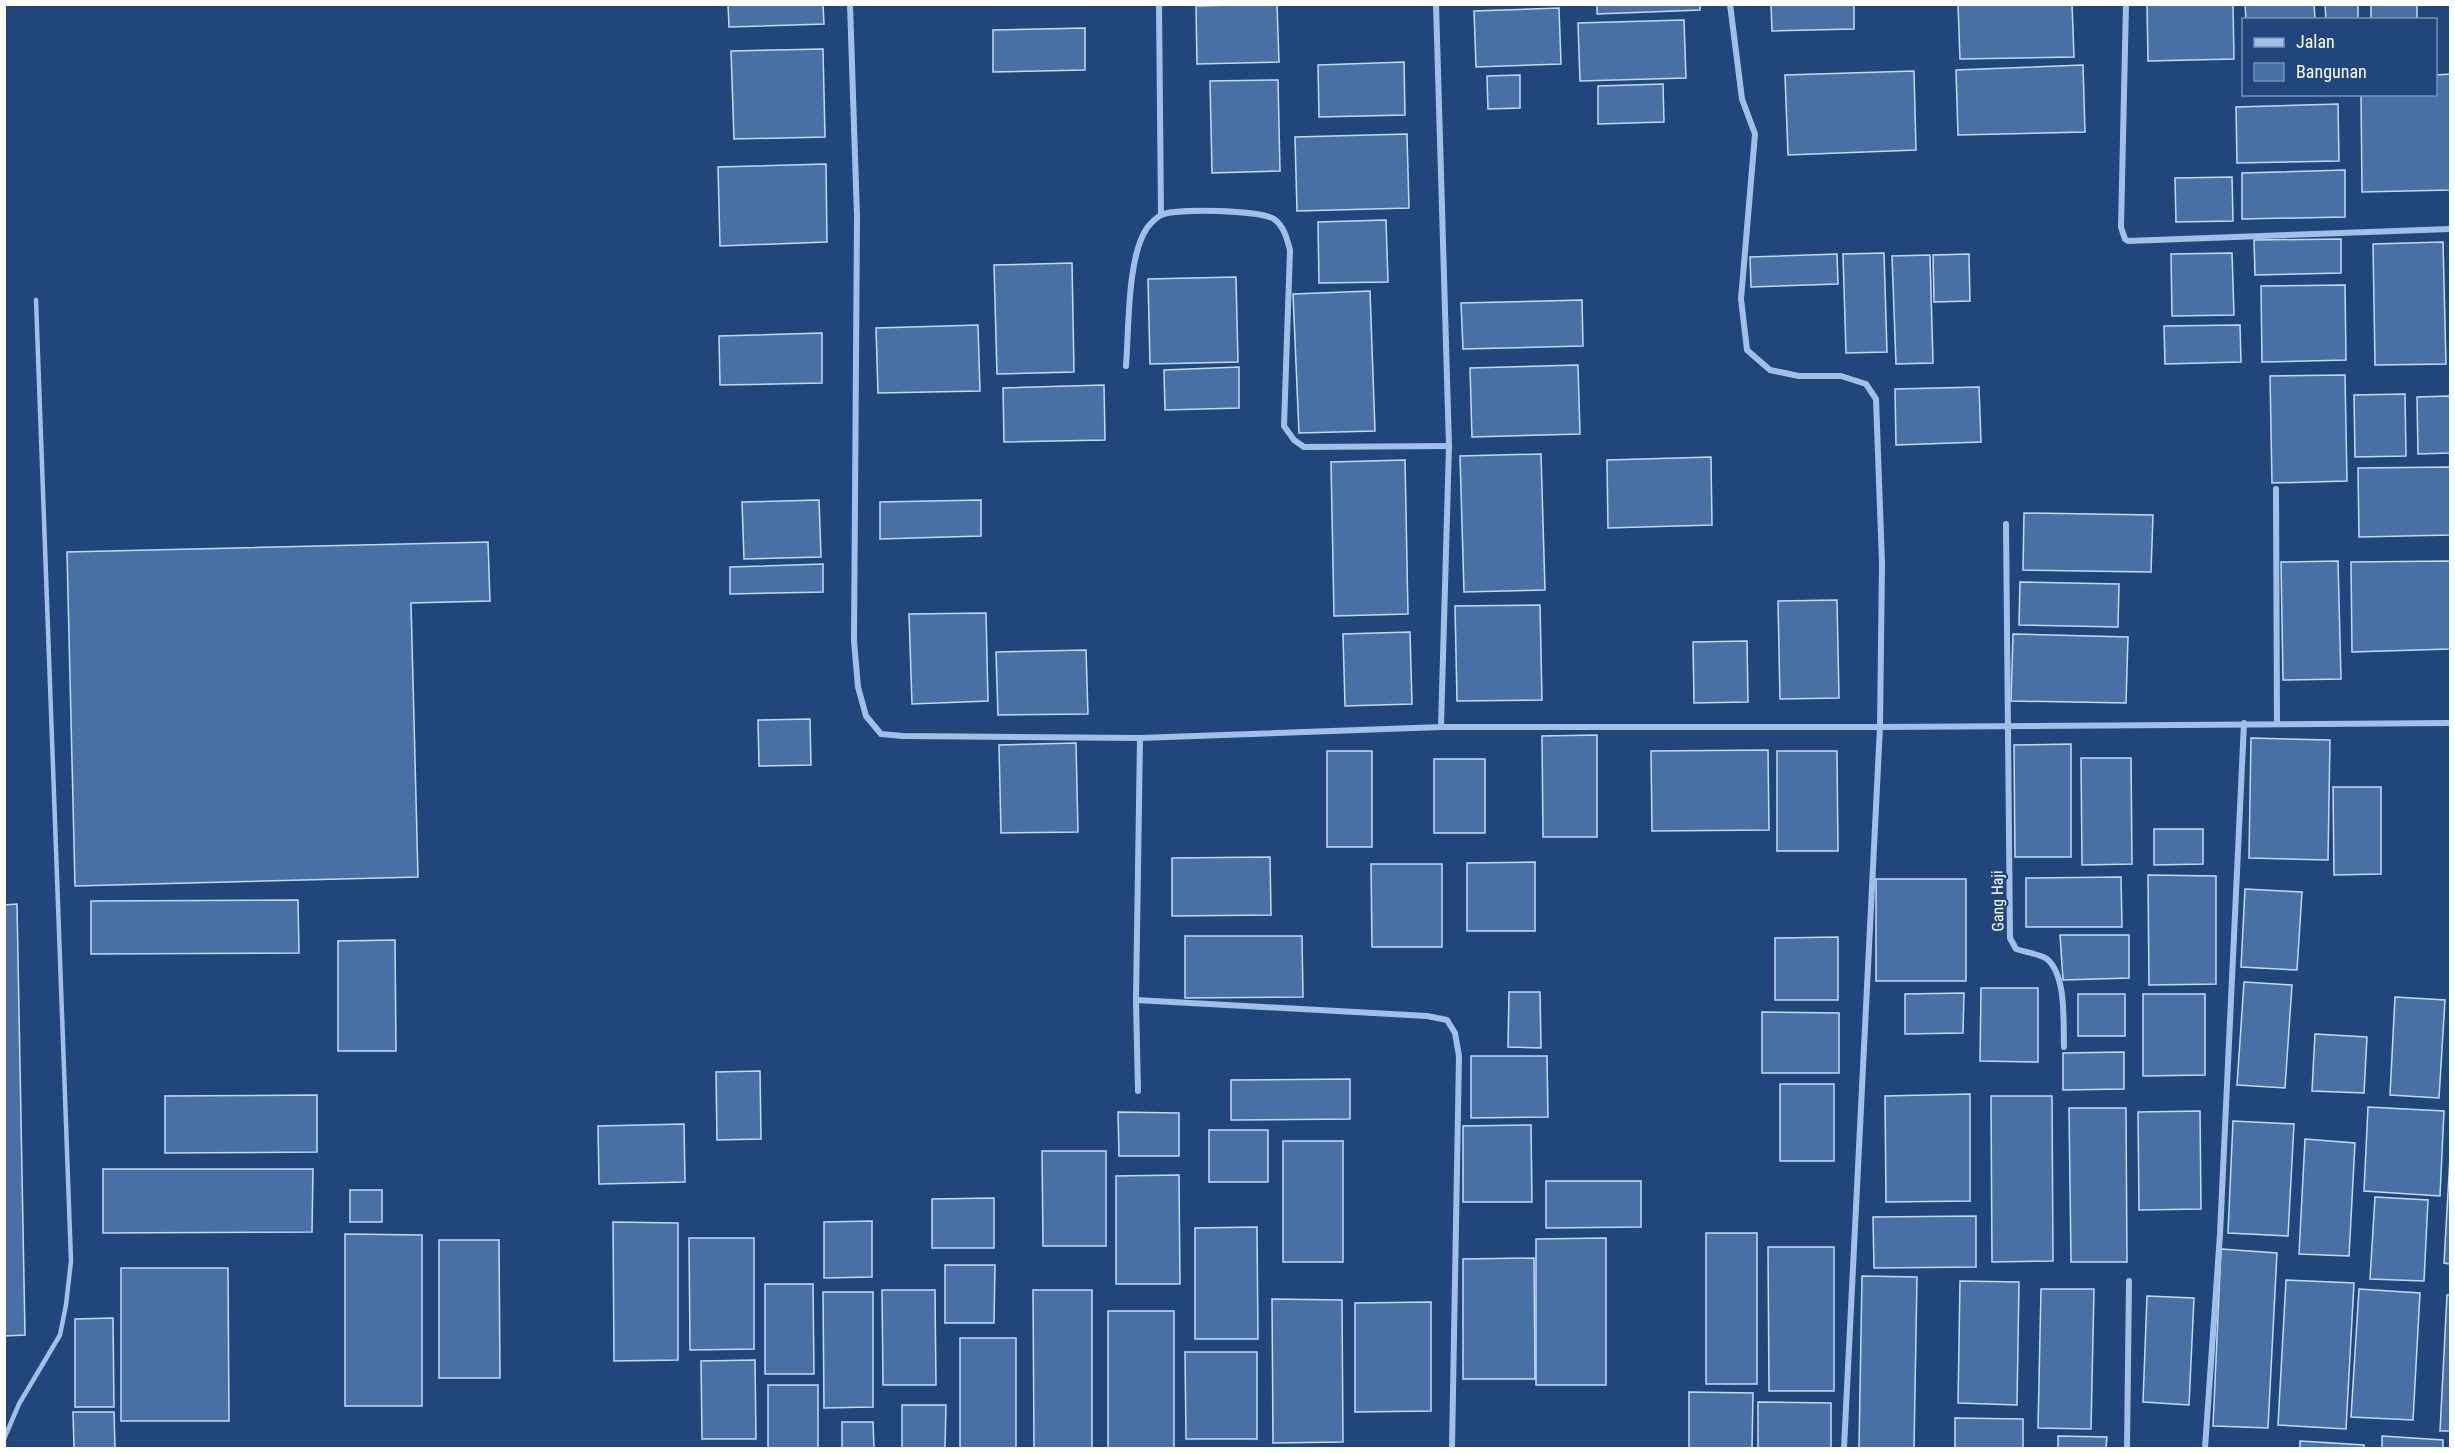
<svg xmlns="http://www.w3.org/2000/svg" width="2455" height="1453" viewBox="0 0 2455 1453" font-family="'Roboto Condensed',sans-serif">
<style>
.building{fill:#4870a5;stroke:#c5daf5;stroke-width:1.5}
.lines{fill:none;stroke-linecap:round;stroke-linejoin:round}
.lane{stroke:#a2c0e6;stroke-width:4.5}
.street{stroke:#a2c0e6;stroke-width:6}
.labels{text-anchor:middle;stroke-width:4.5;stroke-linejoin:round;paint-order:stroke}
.street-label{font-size:16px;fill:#fff;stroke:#20467c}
</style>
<rect width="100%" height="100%" fill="#20467c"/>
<g class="building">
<path d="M728,4H823L824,24L729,27Z"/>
<path d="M1277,4L1279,62L1197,64L1196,6Z"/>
<path d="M1597,4H1700V10L1597,14Z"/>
<path d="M1771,4H1854V29L1772,31Z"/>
<path d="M1958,4H2072L2074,57L1960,59Z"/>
<path d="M2147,4H2233L2234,59L2148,61Z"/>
<path d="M2245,4H2314L2315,20H2246Z"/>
<path d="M2325,4H2358V20H2326Z"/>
<rect x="2371" y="4" width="46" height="16"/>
<path d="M1559,8L1561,64L1476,67L1474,11Z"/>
<path d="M1684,20L1686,78L1580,81L1578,23Z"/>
<path d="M1085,28V70L993,72V30Z"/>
<path d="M823,49L825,137L734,139L731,51Z"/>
<path d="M1404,62L1405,115L1319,117L1318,65Z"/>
<path d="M2083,65L2085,132L1958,135L1956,70Z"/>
<path d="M1914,71L1916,150L1788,155L1785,75Z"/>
<path d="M2450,74V190L2362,192L2361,94H2436V75Z"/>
<path d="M1520,75V108L1488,109L1487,76Z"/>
<path d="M1278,80L1280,171L1212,173L1210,81Z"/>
<path d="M1663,84L1664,122L1598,124V86Z"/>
<path d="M2338,104L2339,161L2237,163L2236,107Z"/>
<path d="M1407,134L1409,208L1297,211L1295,137Z"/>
<path d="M826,164L827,242L720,246L718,167Z"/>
<path d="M2345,170V217L2242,219V173Z"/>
<path d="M2232,177L2233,221L2176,222L2175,178Z"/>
<path d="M1386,220L1388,282L1319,283L1318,222Z"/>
<path d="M2341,239V273L2255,275L2254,240Z"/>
<path d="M2443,242L2446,364L2375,365L2373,244Z"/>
<path d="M1884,253L1887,352L1846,353L1843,254Z"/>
<path d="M2232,253L2234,315L2172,316L2171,254Z"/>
<path d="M1837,254L1838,284L1751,287L1750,257Z"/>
<path d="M1969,254L1970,301L1934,302L1933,255Z"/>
<path d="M1930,255L1933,363L1896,364L1892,256Z"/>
<path d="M1072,263L1074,372L997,374L994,265Z"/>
<path d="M1236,277L1238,362L1150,364L1148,279Z"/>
<path d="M2345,285L2346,360L2262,362L2261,286Z"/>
<path d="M1370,291L1375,431L1299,433L1293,294Z"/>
<path d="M1582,300L1583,346L1463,349L1461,303Z"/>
<path d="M978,325L980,391L878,393L876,328Z"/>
<path d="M2240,325L2241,362L2165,364L2164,326Z"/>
<path d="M822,333V383L720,385L719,336Z"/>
<path d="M1578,365L1580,434L1472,437L1470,368Z"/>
<path d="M1239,367V408L1165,410L1164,370Z"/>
<path d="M2345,375L2347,481L2272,483L2270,376Z"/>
<path d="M1104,385L1105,440L1004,442L1003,388Z"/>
<path d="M1979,387L1981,442L1896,445L1895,389Z"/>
<path d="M2405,394L2406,456L2355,457L2354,395Z"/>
<path d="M2450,396V453L2418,454L2417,397Z"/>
<path d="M1541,454L1545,590L1464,592L1460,456Z"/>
<path d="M1711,457L1712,525L1608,528L1607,460Z"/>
<path d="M1405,460L1408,614L1334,616L1331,462Z"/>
<path d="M2450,467V535L2359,537L2358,468Z"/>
<path d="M819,500L821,557L744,559L742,502Z"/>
<path d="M981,500V536L880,539V502Z"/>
<path d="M2024,513L2153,515L2151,572L2023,570Z"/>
<path d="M488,542L490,601L411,603L418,877L75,886L67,552Z"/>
<path d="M2338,561L2341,679L2283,680L2281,562Z"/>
<path d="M2450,561V649L2352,652L2351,562Z"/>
<path d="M823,564V592L730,594V567Z"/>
<path d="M2020,582L2119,584L2118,627L2019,625Z"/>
<path d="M1837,600L1839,698L1780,699L1778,601Z"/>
<path d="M1540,605L1542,700L1457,701L1455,606Z"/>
<path d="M986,613L988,701L912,704L909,614Z"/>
<path d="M1410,632L1412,704L1345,706L1343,634Z"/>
<path d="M2013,634L2128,637L2126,703L2011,701Z"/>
<path d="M1747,641L1748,702L1694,703L1693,642Z"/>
<path d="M1086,650L1088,714L998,715L996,652Z"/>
<path d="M810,719L811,765L759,766L758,720Z"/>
<path d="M1597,735V837H1543L1542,736Z"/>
<path d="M2251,738L2330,740L2328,860L2249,858Z"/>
<path d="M1076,743L1078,832L1001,833L999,745Z"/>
<path d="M2071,744V857H2015L2014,745Z"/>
<path d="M1768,750L1769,830L1652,831L1651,751Z"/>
<rect x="1327" y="751" width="45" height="96"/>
<path d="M1777,751H1837L1838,851H1777Z"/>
<path d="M2081,758H2131L2132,864L2082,865Z"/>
<rect x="1434" y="759" width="51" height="74"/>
<path d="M2333,787H2381V874L2334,875Z"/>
<path d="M2154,829H2203V864L2154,865Z"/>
<path d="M1270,857L1271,915L1172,916V858Z"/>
<path d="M1535,862V931H1467V863Z"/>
<path d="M1371,864H1442V947H1372Z"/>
<path d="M2148,875L2216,876V984L2149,985Z"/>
<path d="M2121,877L2122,927H2026V878Z"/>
<rect x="1876" y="879" width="90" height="102"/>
<path d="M2245,889L2302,892L2297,970L2241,967Z"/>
<path d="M298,900L299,953L91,954V901Z"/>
<path d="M17,904L25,1335L4,1336V905Z"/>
<path d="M2060,935H2129V978L2063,980Z"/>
<path d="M1185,936H1302L1303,997L1185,998Z"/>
<path d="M1838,937V1000H1775V938Z"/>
<path d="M395,940L396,1051H338V941Z"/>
<path d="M2244,982L2292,985L2285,1088L2237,1085Z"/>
<path d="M1981,988H2038V1062L1980,1061Z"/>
<path d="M1509,992H1540L1541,1048L1508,1047Z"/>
<path d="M1964,993L1963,1033L1905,1034V994Z"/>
<rect x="2078" y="994" width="47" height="42"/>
<path d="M2143,994H2205V1075L2143,1076Z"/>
<path d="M2395,997L2445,1000L2439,1098L2390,1095Z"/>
<path d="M1762,1012L1839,1013V1073H1762Z"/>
<path d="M2315,1034L2367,1037L2364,1093L2312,1091Z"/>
<path d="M2124,1052V1089L2063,1090V1053Z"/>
<path d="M1471,1056H1547L1548,1117L1471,1118Z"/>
<path d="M760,1071L761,1139L717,1140L716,1072Z"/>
<path d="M1350,1079V1119L1231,1120V1080Z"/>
<rect x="1780" y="1084" width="54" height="77"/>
<path d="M1970,1094V1201L1886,1202L1885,1096Z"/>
<path d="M317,1095V1152L165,1153V1096Z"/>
<path d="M1991,1096H2052L2053,1261L1992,1262Z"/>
<path d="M2368,1107L2444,1111L2440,1196L2364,1191Z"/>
<path d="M2069,1108H2126L2127,1262H2071Z"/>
<path d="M2200,1111L2201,1209L2139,1210L2138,1112Z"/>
<path d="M1118,1112L1179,1113V1156H1119Z"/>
<path d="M2233,1121L2294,1124L2288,1236L2228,1233Z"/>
<path d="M684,1124L685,1182L599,1184L598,1126Z"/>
<path d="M1531,1125L1532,1202H1463V1126Z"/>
<rect x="1209" y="1130" width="59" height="52"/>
<path d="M2305,1139L2355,1143L2349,1256L2299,1254Z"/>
<rect x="1283" y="1141" width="60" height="121"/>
<path d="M1042,1151H1106V1246H1043Z"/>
<path d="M2450,1157V1264L2444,1263Z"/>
<path d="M103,1169H313L312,1232L103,1233Z"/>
<path d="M1179,1175L1180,1284H1116V1176Z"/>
<path d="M1546,1181H1641V1227L1546,1228Z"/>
<rect x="350" y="1190" width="32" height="32"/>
<path d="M2375,1197L2428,1200L2424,1281L2370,1279Z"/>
<path d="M994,1198V1248H932V1199Z"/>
<path d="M1976,1216V1267L1874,1268L1873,1217Z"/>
<path d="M872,1221V1277L824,1278V1222Z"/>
<path d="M613,1222L678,1223V1360L614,1361Z"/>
<path d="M1257,1227L1258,1339H1195V1228Z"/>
<rect x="1706" y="1233" width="51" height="151"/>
<path d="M345,1234L422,1235V1406H345Z"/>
<path d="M689,1238H754V1349L690,1350Z"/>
<path d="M1606,1238V1385H1536V1239Z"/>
<path d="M439,1240H499L500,1378H439Z"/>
<path d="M1768,1247H1834V1391H1769Z"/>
<path d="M2221,1249L2277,1253L2268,1428L2213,1426Z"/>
<path d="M1534,1258L1535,1379H1463V1259Z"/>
<path d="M945,1265H995L994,1323H945Z"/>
<path d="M121,1268H228L229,1421H121Z"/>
<path d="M1862,1276L1917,1277L1914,1448H1859Z"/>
<path d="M2286,1280L2354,1283L2346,1429L2278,1425Z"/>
<path d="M1960,1281L2019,1282L2017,1405L1958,1403Z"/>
<path d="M765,1284H813L814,1374H765Z"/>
<path d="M2041,1289H2094L2091,1429L2038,1428Z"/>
<path d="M2359,1289L2420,1293L2413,1420L2351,1417Z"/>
<path d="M882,1290H935L936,1385H883Z"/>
<path d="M1033,1290H1092V1448H1034Z"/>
<path d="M823,1292H873V1407L824,1408Z"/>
<path d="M2447,1295H2450V1431H2440Z"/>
<path d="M2147,1296L2194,1298L2189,1405L2143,1402Z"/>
<path d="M1272,1299L1342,1300L1343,1442L1273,1443Z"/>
<path d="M1431,1302V1411L1355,1412V1303Z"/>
<rect x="1108" y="1311" width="66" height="137"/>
<path d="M113,1318L114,1407H75V1319Z"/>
<rect x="960" y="1338" width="56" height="110"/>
<path d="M1185,1352H1257V1439H1186Z"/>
<path d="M755,1360L756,1439H702L701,1361Z"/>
<rect x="768" y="1385" width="50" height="63"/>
<path d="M1689,1392L1753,1393L1752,1448H1689Z"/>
<path d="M1758,1402L1831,1403V1448H1758Z"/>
<path d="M902,1405H946L945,1448H902Z"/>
<path d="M73,1412H114L115,1448H74Z"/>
<path d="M1955,1418L2023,1419V1448H1955Z"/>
<path d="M842,1422H873L874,1448H842Z"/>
<path d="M2058,1436L2107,1437L2106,1448H2058Z"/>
<path d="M2382,1436L2443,1440V1448H2382Z"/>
<path d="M2300,1441L2364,1445V1448H2300Z"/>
</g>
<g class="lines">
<path class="lane" d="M4,1439L19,1404L60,1335L66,1305L71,1261L36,300"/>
<g class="street">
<path d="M850,4L857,217L854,641L858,687L866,716L881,734L903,736L1140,738L1441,727H1880L2450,723"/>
<path d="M1159,4L1161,215"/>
<path d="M1436,4L1449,446L1441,727"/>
<path d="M1730,4L1742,99L1755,134L1741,299L1747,350L1770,370L1799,376H1841L1866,384L1876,399L1882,563L1880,727L1844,1448"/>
<path d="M2126,4L2121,227L2125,239L2128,241L2450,229"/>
<path d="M1126,366C1129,329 1127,257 1147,228C1150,224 1156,218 1161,215C1175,208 1260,210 1274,219C1284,226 1287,239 1290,250L1284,426L1294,440L1304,447L1449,446"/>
<path d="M2276,489L2277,724"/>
<path d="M2006,524L2010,938L2016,949C2025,952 2040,954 2047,959C2067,976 2063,1023 2064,1047"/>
<path d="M1136,1000L1427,1016L1447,1020L1455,1033L1459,1056L1452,1448"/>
<path d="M1138,1091L1136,1000L1140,738"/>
<path d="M2127,1448L2129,1281"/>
<path d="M2205,1448L2220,1234L2244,723"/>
</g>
</g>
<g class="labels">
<g class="street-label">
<text transform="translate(1997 901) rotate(-91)" y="6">Gang Haji</text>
</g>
</g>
<rect width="2455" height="1453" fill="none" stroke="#ffffff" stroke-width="12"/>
<rect x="2242" y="18" width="195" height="78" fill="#20467c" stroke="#7990b0" stroke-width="1.5"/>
<rect x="2254" y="38" width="30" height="9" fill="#a2c0e6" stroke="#7990b0" stroke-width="1.5"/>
<text x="2296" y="48" font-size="18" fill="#ffffff">Jalan</text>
<rect x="2254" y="63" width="30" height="18" fill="#4870a5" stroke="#7990b0" stroke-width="1.5"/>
<text x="2296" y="78" font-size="18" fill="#ffffff">Bangunan</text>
</svg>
